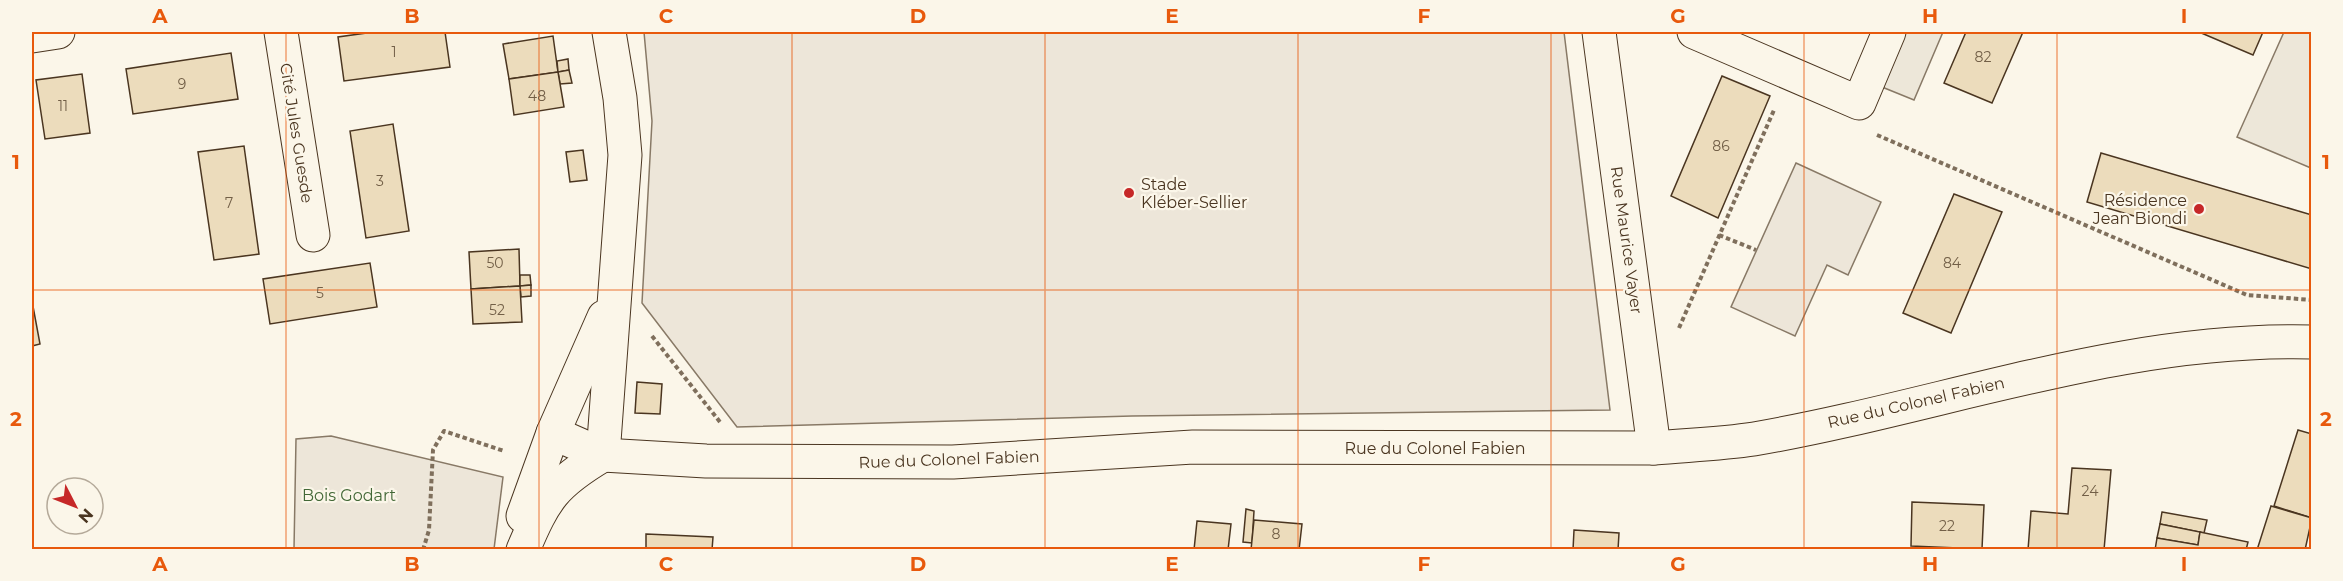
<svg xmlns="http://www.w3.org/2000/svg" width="2343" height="581" viewBox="0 0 2343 581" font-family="Montserrat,sans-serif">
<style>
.green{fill:#ede6d9;stroke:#887966;stroke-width:1.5}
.parking{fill:#ede7d9;stroke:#887966;stroke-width:1.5}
.building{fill:#ecdcbc;stroke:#4a3520;stroke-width:1.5}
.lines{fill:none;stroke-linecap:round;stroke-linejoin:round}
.minor-casing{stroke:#4a3520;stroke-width:35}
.path{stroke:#7f6f5c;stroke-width:4;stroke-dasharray:4.5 3;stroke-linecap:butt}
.minor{stroke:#fbf6e9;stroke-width:33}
.grid{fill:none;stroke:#e8590c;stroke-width:1.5;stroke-opacity:0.55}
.poi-dot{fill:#c62828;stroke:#fbf6e9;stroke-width:2}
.labels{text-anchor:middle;stroke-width:4.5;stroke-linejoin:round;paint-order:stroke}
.number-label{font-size:14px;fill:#725f47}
.street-label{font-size:16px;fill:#4a3520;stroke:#fbf6e9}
.poi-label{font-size:16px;fill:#4a3520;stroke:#fbf6e9;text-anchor:start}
.park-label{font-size:16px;fill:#436837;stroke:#fbf6e9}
.neatline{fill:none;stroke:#e8590c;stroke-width:2}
.grid-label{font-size:20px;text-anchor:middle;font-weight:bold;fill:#e8590c}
</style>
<rect width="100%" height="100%" fill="#fbf6e9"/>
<g class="green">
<path d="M644,32H1564L1610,410L1132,416L737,427L642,303L652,121Z"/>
<path d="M1796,163L1881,202L1848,275L1827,265L1795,336L1731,307Z"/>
<path d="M331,436L503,477L494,549H294L296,439Z"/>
</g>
<g class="parking">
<path d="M1905,32H1943L1914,100L1882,87Z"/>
<path d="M2284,32H2311V168L2237,137Z"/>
</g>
<g class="building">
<path d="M374,32H445L450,67L344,81L338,37Z"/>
<path d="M1966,32H2023L1992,103L1944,83Z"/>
<path d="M2199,32H2263L2253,55Z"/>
<path d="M553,36L558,72L509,79L503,44Z"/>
<path d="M231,53L238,99L133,114L126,69Z"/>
<path d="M568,59L569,70L558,72L557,61Z"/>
<path d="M569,70L572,83L560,84L558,72Z"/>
<path d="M558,72L564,107L514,115L509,79Z"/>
<path d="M82,74L90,133L45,139L36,80Z"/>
<path d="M1722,76L1770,96L1718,218L1671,196Z"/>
<path d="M393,124L409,231L366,238L350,131Z"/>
<path d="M244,146L259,254L214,260L198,152Z"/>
<path d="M583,150L587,180L570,182L566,152Z"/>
<path d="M2101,153L2312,215V269L2087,202Z"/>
<path d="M1954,194L2002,212L1951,333L1903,313Z"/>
<path d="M519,249L520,286L471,289L469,252Z"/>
<path d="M370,263L377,307L270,324L263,279Z"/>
<path d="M520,275H530L531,285L520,286Z"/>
<path d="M531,285V296L521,297L520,286Z"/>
<path d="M520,286L522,322L473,324L471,289Z"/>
<path d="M32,301L40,344L32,346Z"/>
<path d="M637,382L662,384L660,414L635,413Z"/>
<path d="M2298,430L2312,434V518L2274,506Z"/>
<path d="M2072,468L2111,470L2104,550H2028L2031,511L2068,514Z"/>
<path d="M1912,502L1984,505L1982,549L1911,546Z"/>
<path d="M2271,506L2312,518L2305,550H2257Z"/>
<path d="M1246,509L1254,511L1252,543L1243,542Z"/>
<path d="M2162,512L2207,520L2204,533L2160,524Z"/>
<path d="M1254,520L1302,524L1299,550H1251Z"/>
<path d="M1197,521L1231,524L1228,550H1194Z"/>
<path d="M2160,524L2200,532L2198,545L2157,538Z"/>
<path d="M1574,530L1619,533L1618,550H1573Z"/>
<path d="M2200,532L2248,542L2246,550H2155L2157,538L2198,545Z"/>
<path d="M646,534L713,537L712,550H646Z"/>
</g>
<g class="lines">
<defs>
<g id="minor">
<path d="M281,32L313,235"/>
<path d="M1599,32L1654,448"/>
<path d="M1694,32L1859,103L1889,32"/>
<path d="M32,36L58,32"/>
<path d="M553,433L603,455L706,461L953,462L1193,447L1654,448C1687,445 1721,444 1754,439C1940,407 2120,337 2312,342"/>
<path d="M523,516L553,433L604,317"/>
<path d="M523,550C545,498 554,484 603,455L625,155L620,98L609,32"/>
</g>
</defs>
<use href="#minor" class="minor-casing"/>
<g class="path">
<path d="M1877,135L2247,295L2312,300"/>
<path d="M1719,235L1756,250"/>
<path d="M1679,328L1774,110"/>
<path d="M652,336L720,422"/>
<path d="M423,550L429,530L433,450L444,431L504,451"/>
</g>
<use href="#minor" class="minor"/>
</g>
<path class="grid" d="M286,32V550M539,32V550M792,32V550M1045,32V550M1298,32V550M1551,32V550M1804,32V550M2057,32V550M32,290H2312"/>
<g class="poi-dot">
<circle cx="1129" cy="193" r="6"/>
<circle cx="2199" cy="209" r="6"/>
</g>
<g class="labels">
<g class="number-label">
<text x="394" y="57">1</text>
<text x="1983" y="62">82</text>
<text x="182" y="89">9</text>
<text x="537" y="101">48</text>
<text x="63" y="111">11</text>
<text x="1721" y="151">86</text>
<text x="380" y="186">3</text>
<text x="229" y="208">7</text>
<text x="495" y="268">50</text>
<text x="1952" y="268">84</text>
<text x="320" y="298">5</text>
<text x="497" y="315">52</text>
<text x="2090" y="496">24</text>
<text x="1947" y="531">22</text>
<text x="1276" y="539">8</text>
</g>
<g class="street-label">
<text transform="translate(297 133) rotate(81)" y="6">Cité Jules Guesde</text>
<text transform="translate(1627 240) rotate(82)" y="6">Rue Maurice Vayer</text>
<text transform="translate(1916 402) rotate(-13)" y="6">Rue du Colonel Fabien</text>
<text x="1435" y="454">Rue du Colonel Fabien</text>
<text transform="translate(949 459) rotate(-2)" y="6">Rue du Colonel Fabien</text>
</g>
<g class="poi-label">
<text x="1141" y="190">Stade<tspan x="1141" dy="18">Kléber-Sellier</tspan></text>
<text x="2187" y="206" text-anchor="end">Résidence<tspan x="2187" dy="18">Jean Biondi</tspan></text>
</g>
<g class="park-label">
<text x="349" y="501">Bois Godart</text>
</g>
</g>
<rect width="2343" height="581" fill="none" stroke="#fbf6e9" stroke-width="66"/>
<g transform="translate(75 506) rotate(132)"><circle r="28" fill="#fbf6e9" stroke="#b4a999" stroke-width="1.5"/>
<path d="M0-4.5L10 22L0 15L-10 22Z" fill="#c62828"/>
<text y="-9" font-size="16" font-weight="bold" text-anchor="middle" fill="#4a3520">N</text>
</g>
<rect x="33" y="33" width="2277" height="515" class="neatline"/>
<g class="grid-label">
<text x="160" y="23">A</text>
<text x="412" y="23">B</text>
<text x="666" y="23">C</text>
<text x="918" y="23">D</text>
<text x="1172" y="23">E</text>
<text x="1424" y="23">F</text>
<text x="1678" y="23">G</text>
<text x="1930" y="23">H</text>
<text x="2184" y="23">I</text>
<text x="16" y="169">1</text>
<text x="2326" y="169">1</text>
<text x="16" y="426">2</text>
<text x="2326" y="426">2</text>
<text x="160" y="571">A</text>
<text x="412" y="571">B</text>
<text x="666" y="571">C</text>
<text x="918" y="571">D</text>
<text x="1172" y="571">E</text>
<text x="1424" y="571">F</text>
<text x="1678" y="571">G</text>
<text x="1930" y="571">H</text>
<text x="2184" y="571">I</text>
</g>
</svg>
